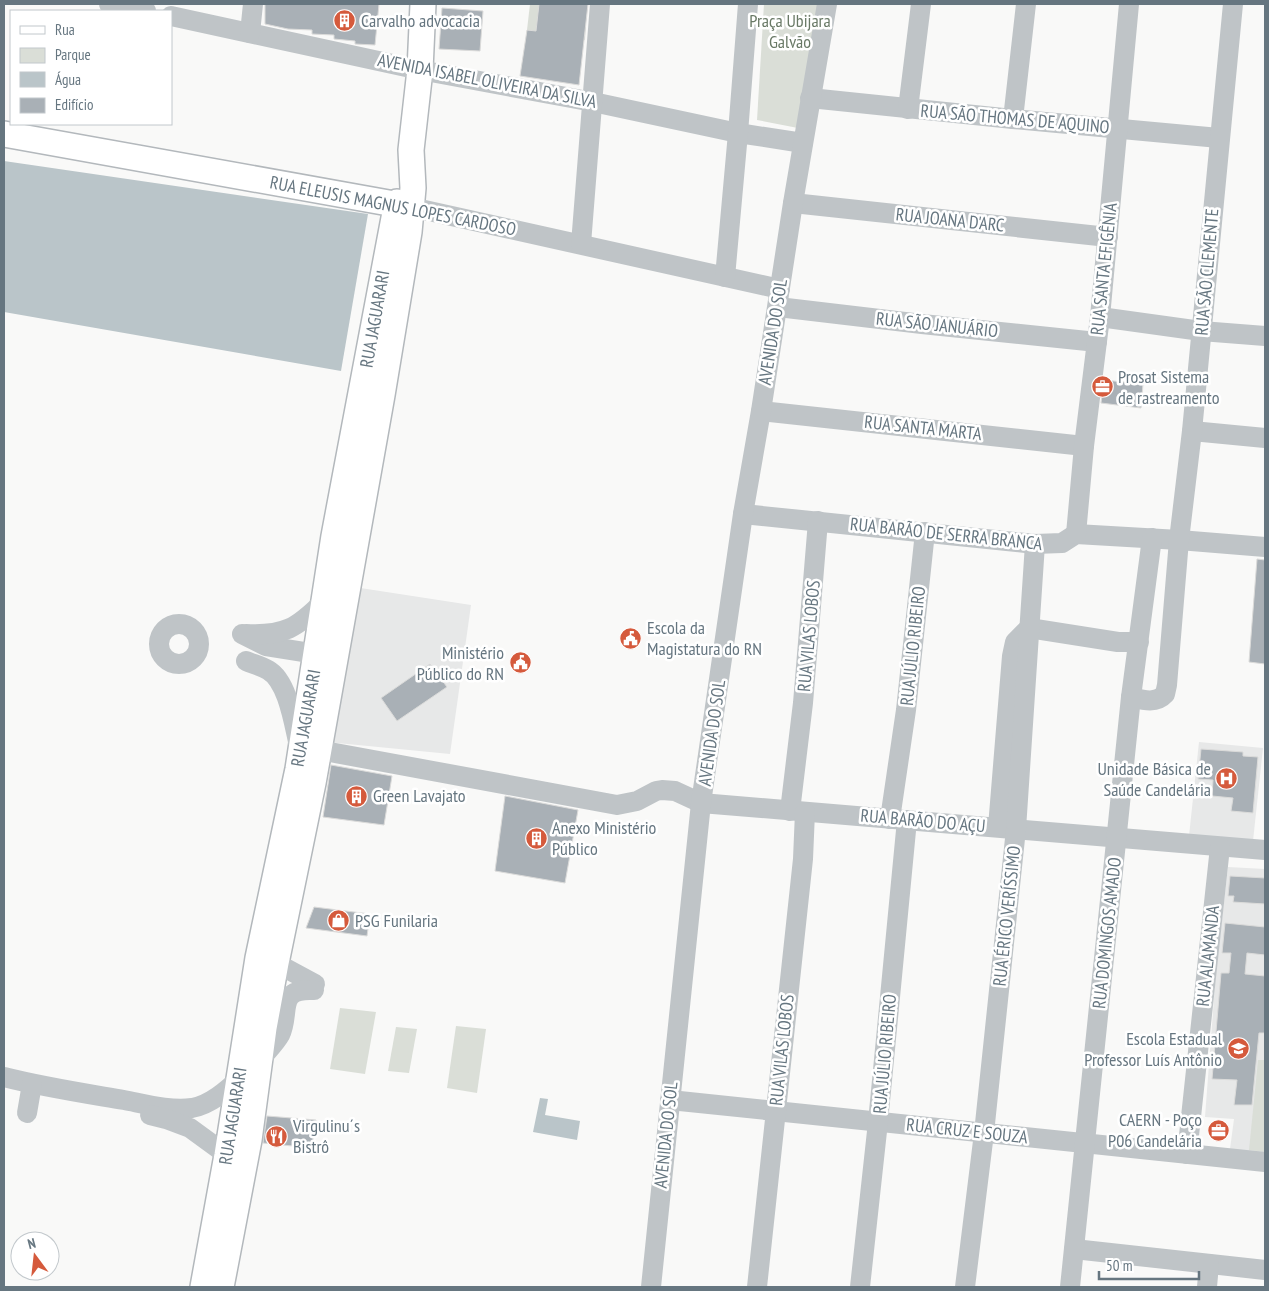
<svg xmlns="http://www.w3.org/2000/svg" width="1269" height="1291" viewBox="0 0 1269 1291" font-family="'PT Sans Narrow',sans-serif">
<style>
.built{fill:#e7e8e8}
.green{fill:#daded7}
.water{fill:#bac5c9}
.building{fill:#a9b0b6;stroke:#dbdbda}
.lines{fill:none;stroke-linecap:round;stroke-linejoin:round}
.major-casing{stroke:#b3b8bc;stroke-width:28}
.minor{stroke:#bfc4c7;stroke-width:20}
.major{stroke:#fff;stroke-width:25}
.labels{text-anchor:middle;stroke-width:5;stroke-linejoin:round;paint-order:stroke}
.poi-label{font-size:18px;fill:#667680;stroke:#fff;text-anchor:start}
.park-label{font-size:18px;fill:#697966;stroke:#fff}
.street-label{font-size:18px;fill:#667680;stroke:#fff}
</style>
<rect width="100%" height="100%" fill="#f9f9f8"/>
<g class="built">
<path d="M354,587L471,605L450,754L327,742Z"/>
<path d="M1199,742L1263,748L1253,841L1189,836Z"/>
<path d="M1228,867L1265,869V1153L1230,1149L1234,1119L1205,1117L1216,972Z"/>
</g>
<g class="green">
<path d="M530,4H539L538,16L586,23L585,40L527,30Z"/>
<path d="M764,4H823L803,129L757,120Z"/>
<path d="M340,1008L376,1012L365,1074L330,1069Z"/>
<path d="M456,1026L486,1029L477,1093L447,1088Z"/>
<path d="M396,1027L417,1029L409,1073L388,1071Z"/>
<path d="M1258,1060H1265V1152L1249,1150Z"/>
</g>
<g class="water">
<path d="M4,161L368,214L341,371L4,312Z"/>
<path d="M540,1098L548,1099L545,1115L580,1121L577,1140L533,1132Z"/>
</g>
<g class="building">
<path d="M265,4H379L375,45L355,44V41L334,39V35L312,34V30L288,29L265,24Z"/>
<path d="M539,4H588L579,85L520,76L527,30L536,31Z"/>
<path d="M442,8L483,11L480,51L439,49Z"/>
<path d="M1104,380L1143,384L1141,408L1101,403Z"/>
<path d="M1257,559L1265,560V664L1249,662Z"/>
<path d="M430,664L447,687L397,721L381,698Z"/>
<path d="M1201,749L1243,752V756L1258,757L1253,813L1231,811L1233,798L1212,796L1213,780L1198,779Z"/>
<path d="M331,765L392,776L384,825L323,817Z"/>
<path d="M505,796L578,810L565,883L495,871Z"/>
<path d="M1230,876L1265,878V904L1233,902L1234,896H1228Z"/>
<path d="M314,907L370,914L367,936L306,928Z"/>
<path d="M1225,923L1265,927V955L1247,953L1245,974L1265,976V1033H1259L1252,1105H1234L1237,1080L1212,1079L1221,973H1229L1231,953H1222Z"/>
<path d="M267,1116L316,1120L312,1148L263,1143Z"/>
</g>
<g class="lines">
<defs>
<g id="major">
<path d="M4,134L411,207"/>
<path d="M203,1287L227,1155L258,958L298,769L334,536L397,202"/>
<path d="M221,1287L249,1140L264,1028L276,963L313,783L382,395L409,232L413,188L411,150L420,70L423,4"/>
</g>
</defs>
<use href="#major" class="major-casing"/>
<g class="minor">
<path d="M109,4L146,11"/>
<path d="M171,16L420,70L593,102L738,133L803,143"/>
<path d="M250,33L253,4"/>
<path d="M810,98L1013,119L1219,138"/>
<path d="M908,109L921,4"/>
<path d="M1013,119L1026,4"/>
<path d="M793,203L1108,237"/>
<path d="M411,207L780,289"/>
<path d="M581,244L600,4"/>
<path d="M725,277L738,133L748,4"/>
<path d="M778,307L922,324L1097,342"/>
<path d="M1100,317L1201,331L1265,336"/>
<path d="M761,411L1084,446"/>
<path d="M1192,431L1265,438"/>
<path d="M743,514L1035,544L1062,543L1076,534L1179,540L1265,547"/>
<path d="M1076,534L1084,446L1100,317L1129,4"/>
<circle cx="179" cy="644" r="20"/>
<path d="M1029,628L1118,642H1139"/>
<path d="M242,634L266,646L329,656"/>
<path d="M246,634C284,636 297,628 323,602"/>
<path d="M246,661C253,664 261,666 268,670C288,681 294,725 299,746"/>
<path d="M1131,697C1143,700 1156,704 1165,694L1167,685L1179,540L1192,431L1233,4"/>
<path d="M319,750L617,805L637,801L656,791L662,790L675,791L701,803L1265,850"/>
<path d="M790,811L803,703L818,521"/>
<path d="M890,819L906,710L925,532"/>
<path d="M998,827L1012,656L1015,642L1029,628"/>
<path d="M276,963L315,984"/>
<path d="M260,1060C266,1052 275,1044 280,1035C291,1013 275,988 314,990"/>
<path d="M4,1077C43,1087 83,1093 124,1100C145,1104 170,1111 192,1108C210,1105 227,1090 240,1078"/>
<path d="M670,1100L1265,1162"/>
<path d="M27,1113L32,1084"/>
<path d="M150,1115L166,1119L190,1128L227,1155"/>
<path d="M1187,1154L1220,847"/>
<path d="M1074,1249L1265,1270"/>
<path d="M651,1287L701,803L743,514L761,411L793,203L827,4"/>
<path d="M757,1287L803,859L805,812"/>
<path d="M860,1287L878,1122L907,820"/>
<path d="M965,1287L984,1133L1016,829L1035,544"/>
<path d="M1070,1287L1131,697L1152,538"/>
<path d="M1207,1287L1209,1264"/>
</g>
<use href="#major" class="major"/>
</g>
<defs>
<symbol id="building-disc" viewBox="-11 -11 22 22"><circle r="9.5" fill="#d55a3c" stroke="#fff"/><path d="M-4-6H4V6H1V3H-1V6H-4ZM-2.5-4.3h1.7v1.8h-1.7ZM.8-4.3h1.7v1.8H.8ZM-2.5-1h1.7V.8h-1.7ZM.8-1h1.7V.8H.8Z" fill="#fff"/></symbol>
<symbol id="office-disc" viewBox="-11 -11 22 22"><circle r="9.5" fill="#d55a3c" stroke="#fff"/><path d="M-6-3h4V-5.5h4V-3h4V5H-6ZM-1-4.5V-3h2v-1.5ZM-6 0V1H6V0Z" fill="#fff"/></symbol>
<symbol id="civic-disc" viewBox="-11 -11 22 22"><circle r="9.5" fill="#d55a3c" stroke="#fff"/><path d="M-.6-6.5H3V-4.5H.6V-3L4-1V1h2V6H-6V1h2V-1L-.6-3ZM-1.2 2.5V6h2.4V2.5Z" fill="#fff"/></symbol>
<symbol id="hospital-disc" viewBox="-11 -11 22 22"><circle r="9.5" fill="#d55a3c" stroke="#fff"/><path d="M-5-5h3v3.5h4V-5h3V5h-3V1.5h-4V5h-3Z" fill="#fff"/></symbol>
<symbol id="shop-disc" viewBox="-11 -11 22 22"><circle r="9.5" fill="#d55a3c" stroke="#fff"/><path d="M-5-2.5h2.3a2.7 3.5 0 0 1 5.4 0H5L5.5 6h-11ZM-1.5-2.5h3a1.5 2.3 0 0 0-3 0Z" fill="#fff"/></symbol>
<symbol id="school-disc" viewBox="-11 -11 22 22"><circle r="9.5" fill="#d55a3c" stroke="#fff"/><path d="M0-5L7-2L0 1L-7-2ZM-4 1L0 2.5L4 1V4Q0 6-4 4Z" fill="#fff"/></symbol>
<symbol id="restaurant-disc" viewBox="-11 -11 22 22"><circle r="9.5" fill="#d55a3c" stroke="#fff"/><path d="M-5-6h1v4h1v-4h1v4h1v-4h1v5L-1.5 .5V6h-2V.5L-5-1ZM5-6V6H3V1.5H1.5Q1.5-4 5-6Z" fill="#fff"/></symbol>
</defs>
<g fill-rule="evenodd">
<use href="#building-disc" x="332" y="8" width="25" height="25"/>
<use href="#office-disc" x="1090" y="374" width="25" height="25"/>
<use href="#civic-disc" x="618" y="626" width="25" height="25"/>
<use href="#civic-disc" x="508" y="650" width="25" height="25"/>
<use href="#hospital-disc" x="1214" y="766" width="25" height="25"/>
<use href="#building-disc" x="344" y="784" width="25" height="25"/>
<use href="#building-disc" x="524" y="826" width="25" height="25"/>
<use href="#shop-disc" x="326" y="908" width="25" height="25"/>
<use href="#school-disc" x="1226" y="1036" width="25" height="25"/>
<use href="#office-disc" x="1206" y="1118" width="25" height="25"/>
<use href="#restaurant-disc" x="264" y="1124" width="25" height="25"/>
</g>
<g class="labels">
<g class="poi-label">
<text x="361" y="27">Carvalho advocacia</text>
<text x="1118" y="383">Prosat Sistema<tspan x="1118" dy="21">de rastreamento</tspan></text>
<text x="647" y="634">Escola da<tspan x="647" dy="21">Magistatura do RN</tspan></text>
<text x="504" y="659" text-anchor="end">Ministério<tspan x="504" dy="21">Público do RN</tspan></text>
<text x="1211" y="775" text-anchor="end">Unidade Básica de<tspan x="1211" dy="21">Saúde Candelária</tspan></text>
<text x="373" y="802">Green Lavajato</text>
<text x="552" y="834">Anexo Ministério<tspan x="552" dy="21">Público</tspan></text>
<text x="355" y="927">PSG Funilaria</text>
<text x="1222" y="1045" text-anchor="end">Escola Estadual<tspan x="1222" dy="21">Professor Luís Antônio</tspan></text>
<text x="1202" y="1126" text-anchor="end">CAERN - Poço<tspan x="1202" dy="21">P06 Candelária</tspan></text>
<text x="293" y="1132">Virgulinu´s<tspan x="293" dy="21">Bistrô</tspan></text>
</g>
<g class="park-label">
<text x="790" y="27">Praça Ubijara<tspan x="790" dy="21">Galvão</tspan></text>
</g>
<g class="street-label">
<text transform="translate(487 81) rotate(11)" y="6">AVENIDA ISABEL OLIVEIRA DA SILVA</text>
<text transform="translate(1015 119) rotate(5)" y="6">RUA SÃO THOMAS DE AQUINO</text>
<text transform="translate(393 206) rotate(11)" y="6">RUA ELEUSIS MAGNUS LOPES CARDOSO</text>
<text transform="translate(950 220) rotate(6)" y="6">RUA JOANA D'ARC</text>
<text transform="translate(1104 269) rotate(-84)" y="6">RUA SANTA EFIGÊNIA</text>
<text transform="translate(1207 272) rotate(-85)" y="6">RUA SÃO CLEMENTE</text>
<text transform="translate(375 319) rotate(-80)" y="6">RUA JAGUARARI</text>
<text transform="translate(937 325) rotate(6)" y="6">RUA SÃO JANUÁRIO</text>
<text transform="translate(773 332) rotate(-81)" y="6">AVENIDA DO SOL</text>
<text transform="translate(923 428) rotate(6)" y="6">RUA SANTA MARTA</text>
<text transform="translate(946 534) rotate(6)" y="6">RUA BARÃO DE SERRA BRANCA</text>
<text transform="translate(809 636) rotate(-85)" y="6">RUA VILAS LOBOS</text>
<text transform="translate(913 646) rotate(-84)" y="6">RUA JÚLIO RIBEIRO</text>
<text transform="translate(306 718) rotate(-80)" y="6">RUA JAGUARARI</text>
<text transform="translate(712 733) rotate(-82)" y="6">AVENIDA DO SOL</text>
<text transform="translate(923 821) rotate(5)" y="6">RUA BARÃO DO AÇU</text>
<text transform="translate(1007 916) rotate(-84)" y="6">RUA ÉRICO VERÍSSIMO</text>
<text transform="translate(1107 933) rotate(-84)" y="6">RUA DOMINGOS AMADO</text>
<text transform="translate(1208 956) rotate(-84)" y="6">RUA ALAMANDA</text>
<text transform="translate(782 1050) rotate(-84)" y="6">RUA VILAS LOBOS</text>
<text transform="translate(885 1054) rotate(-85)" y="6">RUA JÚLIO RIBEIRO</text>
<text transform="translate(233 1116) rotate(-81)" y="6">RUA JAGUARARI</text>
<text transform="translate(967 1131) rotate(6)" y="6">RUA CRUZ E SOUZA</text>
<text transform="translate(666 1135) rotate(-84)" y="6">AVENIDA DO SOL</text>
</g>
</g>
<rect width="1269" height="1291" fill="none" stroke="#667680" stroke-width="10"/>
<rect x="10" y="10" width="162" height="115" fill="#ffffff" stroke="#c2c8cc"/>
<rect x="20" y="26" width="25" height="8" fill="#ffffff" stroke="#c2c8cc"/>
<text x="55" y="35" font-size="15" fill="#667680">Rua</text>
<rect x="20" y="48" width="25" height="15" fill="#daded7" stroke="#c2c8cc"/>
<text x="55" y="60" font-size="15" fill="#667680">Parque</text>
<rect x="20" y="72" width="25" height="15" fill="#bac5c9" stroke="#c2c8cc"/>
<text x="55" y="85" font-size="15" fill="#667680">Água</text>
<rect x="20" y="98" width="25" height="15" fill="#a9b0b6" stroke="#c2c8cc"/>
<text x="55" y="110" font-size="15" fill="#667680">Edifício</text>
<g transform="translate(35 1256) rotate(345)"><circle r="24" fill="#ffffff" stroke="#c2c8cc"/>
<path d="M0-4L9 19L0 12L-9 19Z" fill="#d55a3c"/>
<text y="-8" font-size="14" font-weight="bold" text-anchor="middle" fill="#667680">N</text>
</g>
<path d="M1099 1271v8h100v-8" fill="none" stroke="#667680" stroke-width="2.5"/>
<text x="1106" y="1271" font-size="15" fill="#667680" stroke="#ffffff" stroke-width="4" paint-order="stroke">50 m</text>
</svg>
